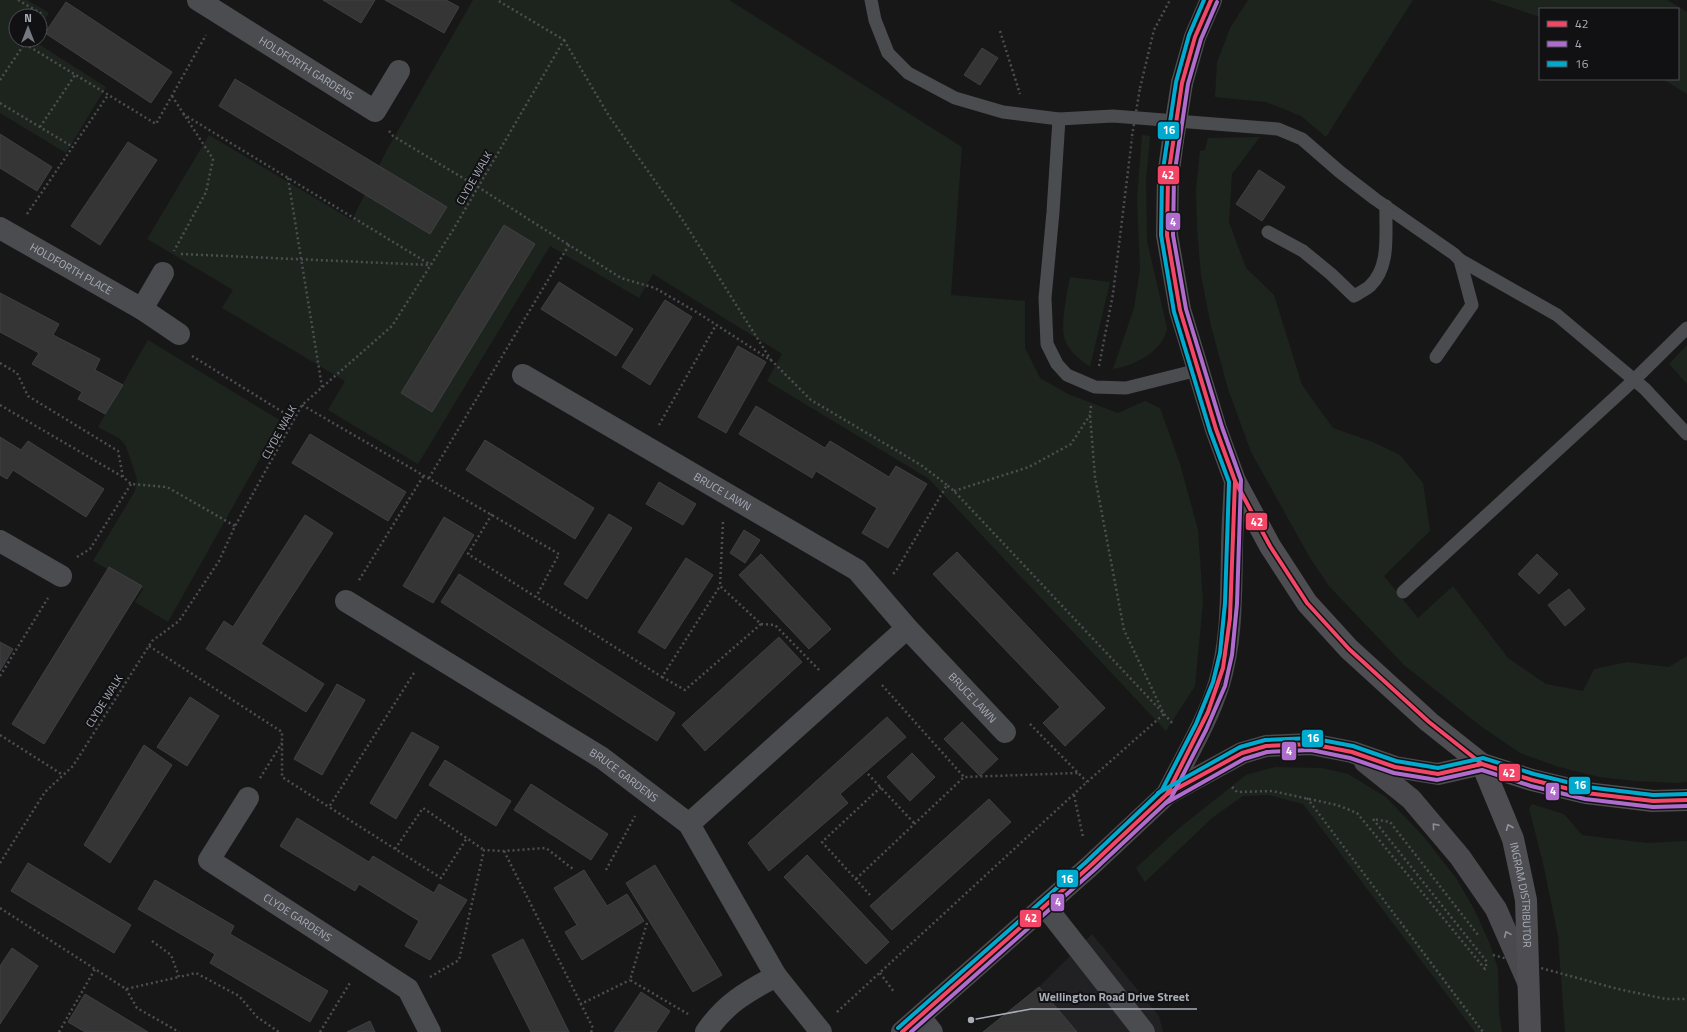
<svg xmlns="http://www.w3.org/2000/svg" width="1687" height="1032" viewBox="0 0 1687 1032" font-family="'Titillium Web',sans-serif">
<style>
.built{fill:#212123}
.green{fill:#1d241e}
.building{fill:#353536;stroke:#3f4043}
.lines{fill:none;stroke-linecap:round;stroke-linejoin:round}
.path{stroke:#4d4e52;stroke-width:2.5;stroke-dasharray:2 3;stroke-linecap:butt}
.service{stroke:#4b4c50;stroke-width:13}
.minor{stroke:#4b4c50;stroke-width:22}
.secondary{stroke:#4a4a4e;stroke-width:22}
.trunk{stroke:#4e4e52;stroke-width:22}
.path-bridge{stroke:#4d4e52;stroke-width:2.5;stroke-dasharray:2 3;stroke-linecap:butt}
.trunk-bridge{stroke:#4e4e52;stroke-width:22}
.bus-1-casing{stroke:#111113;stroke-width:7}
.bus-2-casing{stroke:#111113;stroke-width:7}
.bus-3-casing{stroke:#111113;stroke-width:7}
.bus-1{stroke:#f34667;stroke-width:4}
.bus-2{stroke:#b06ccc;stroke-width:4}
.bus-3{stroke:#00a9ce;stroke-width:4}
.oneway{stroke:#8c8f98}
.oneway2{stroke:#92959e}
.labels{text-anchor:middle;stroke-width:4;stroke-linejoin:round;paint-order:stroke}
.street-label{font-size:11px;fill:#a8adb8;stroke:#111113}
.leader{fill:none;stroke:#a8adb8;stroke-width:1.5}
.callout-dot{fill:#a8adb8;stroke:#111113;stroke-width:1.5}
.callout-label{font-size:12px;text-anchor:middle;font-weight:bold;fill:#a8adb8;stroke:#111113;stroke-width:4;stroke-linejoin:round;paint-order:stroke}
.line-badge{stroke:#111113;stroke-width:1.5}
.badge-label{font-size:11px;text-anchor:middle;font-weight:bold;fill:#fff}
</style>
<rect width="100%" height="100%" fill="#171717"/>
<path class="built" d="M1092,934L1159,1016L1163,1032H983L1039,987Z"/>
<g class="green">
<path d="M0,0H27L49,13L40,27V16H16V40H32L106,87L66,153L0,113Z"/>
<path d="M473,0H729L962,147L951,295L1025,301V348L1040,378L1068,394L1118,413L1145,401L1160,408L1180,464L1198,530L1203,602L1195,686L1166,731L929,479L767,381L782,354L653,274L639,298L550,246L418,464L328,410L345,381L222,308L233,290L147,239L209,135L352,220L388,148Z"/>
<path d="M1248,0H1413L1326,137L1301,116L1266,102L1215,97L1217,63L1230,28Z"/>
<path d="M1489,0H1667L1687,12V94L1663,79H1678V9H1540V17Z"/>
<path d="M1142,135L1150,136L1146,181L1147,241L1167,328C1164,351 1134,366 1113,369L1134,308L1140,269L1137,198Z"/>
<path d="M1260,137L1232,174L1229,222L1246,268L1274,295L1302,385L1333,428L1373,442L1400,455L1423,483L1430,531L1384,576L1418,618L1453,586L1508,658L1546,684L1583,691L1594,669L1627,662L1669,667L1687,656V782L1677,783L1636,781L1599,777L1559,767L1520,753L1482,727L1404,665L1329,586L1310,558L1251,452L1228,389L1211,326L1201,275L1197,229L1196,190L1200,151L1205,150L1208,138Z"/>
<path d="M1070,277L1110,282L1090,367C1081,360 1069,352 1065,340C1060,327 1067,292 1070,277Z"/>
<path d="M148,340L281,421L168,622L135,602L143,589L93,561L135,491L137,479L126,446L120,439L98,427Z"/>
<path d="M1687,345V384L1669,364Z"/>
<path d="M1275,767L1322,768L1348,774L1386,797L1424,837L1456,878L1474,909L1490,944L1498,969L1499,1014L1502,1032H1475L1303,804L1268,795L1243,796L1212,818L1145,882L1136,868L1178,829L1246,775Z"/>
<path d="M1532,804L1564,814L1582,835L1647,843L1687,841V1032H1565L1558,936L1543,863L1529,808Z"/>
</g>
<g class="building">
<path d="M323,0H375L361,23Z"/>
<path d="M385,0H446L459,7L444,33Z"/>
<path d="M66,2L172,72L151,103L45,33Z"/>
<path d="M982,48L998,58L980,85L964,75Z"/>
<path d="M235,79L447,207L430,234L219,106Z"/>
<path d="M0,134L52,167L37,191L0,168Z"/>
<path d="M128,142L157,160L100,245L71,226Z"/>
<path d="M1259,170L1285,187L1262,221L1236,204Z"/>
<path d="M504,225L535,244L432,412L401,393Z"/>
<path d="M559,282L633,329L616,356L541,309Z"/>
<path d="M0,293L59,324L53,335L100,359L95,370L123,385L105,414L78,399L82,392L32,364L39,353L0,332Z"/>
<path d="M665,300L692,317L650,385L622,367Z"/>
<path d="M738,346L766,362L726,433L698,417Z"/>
<path d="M756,406L825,448L830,441L889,477L896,466L927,484L888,548L862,533L877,508L816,471L812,478L739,434Z"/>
<path d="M310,434L406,492L388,521L292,463Z"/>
<path d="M0,437L21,450L28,441L104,489L86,517L13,470L7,479L0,475Z"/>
<path d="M485,440L594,508L575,539L466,470Z"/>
<path d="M659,482L696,504L683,525L646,504Z"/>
<path d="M609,514L632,528L587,599L564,584Z"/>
<path d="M305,515L333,533L261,644L324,684L306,712L206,649L224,621L233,627Z"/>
<path d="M444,517L474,535L433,603L403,586Z"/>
<path d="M744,530L760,540L745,563L730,553Z"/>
<path d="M957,552L1105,708L1065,746L1043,723L1060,707L933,574Z"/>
<path d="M761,554L831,629L809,649L739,575Z"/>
<path d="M1537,554L1558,574L1539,594L1518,574Z"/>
<path d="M686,558L713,575L665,649L638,632Z"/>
<path d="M109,567L142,586L44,744L12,724Z"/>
<path d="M459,574L675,713L657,741L441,602Z"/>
<path d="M1569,589L1585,609L1565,626L1548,605Z"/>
<path d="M779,637L802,662L705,751L682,725Z"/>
<path d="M0,642L13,649L0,671Z"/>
<path d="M337,684L365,700L322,775L294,759Z"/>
<path d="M190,697L219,716L187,766L157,747Z"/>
<path d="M887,717L906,737L840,794L848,803L769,871L748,843Z"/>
<path d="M962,722L998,759L980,776L944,739Z"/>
<path d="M412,732L439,747L396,819L370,803Z"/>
<path d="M144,745L172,765L110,863L84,845Z"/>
<path d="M912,753L935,777L910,801L887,777Z"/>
<path d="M445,760L511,801L496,826L429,785Z"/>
<path d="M531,784L608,834L591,860L514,810Z"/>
<path d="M989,799L1011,822L892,930L870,906Z"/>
<path d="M297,818L369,862L373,856L434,893L439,884L467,900L430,960L405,946L419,921L359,884L355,891L280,846Z"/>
<path d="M807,855L889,942L866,964L784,877Z"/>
<path d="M28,863L131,925L114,953L11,891Z"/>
<path d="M655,865L722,975L693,992L626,883Z"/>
<path d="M584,870L607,906L627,894L644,921L582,960L565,932L577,925L554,888Z"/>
<path d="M155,880L234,926L230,934L328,991L310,1022L210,963L215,954L138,909Z"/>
<path d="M523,939L569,1032H531L492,955Z"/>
<path d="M12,948L38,966L0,1024V966Z"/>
<path d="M1039,987L1077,1032H983Z"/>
<path d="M641,992L670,1011L656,1032H614Z"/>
<path d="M85,994L148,1032H85L68,1022Z"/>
<path d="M370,1021L375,1032H347Z"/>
</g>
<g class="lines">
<g class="path">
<path d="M18,0L42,14L40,17"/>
<path d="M1000,31L1020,94"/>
<path d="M564,40L609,116L684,222L771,360"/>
<path d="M25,44L156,124L206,35"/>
<path d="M0,80L27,40"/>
<path d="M1140,88L1154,30L1170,0"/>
<path d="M172,96L213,159L206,192L174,251"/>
<path d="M0,103L73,147"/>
<path d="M183,114L431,265"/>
<path d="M40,127L75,75"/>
<path d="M389,131L393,136L478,187L569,245"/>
<path d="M288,178L322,387"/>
<path d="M27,214L108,95"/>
<path d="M181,254L430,265"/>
<path d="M192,356L294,419"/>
<path d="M0,363L17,373L28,396L118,451L123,477L131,484L167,487L235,526"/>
<path d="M1099,366L1113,294L1132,138"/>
<path d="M0,405L123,477"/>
<path d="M302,405L559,554L536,597"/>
<path d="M1091,406L1090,415L1095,477L1124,630L1164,714L1174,725"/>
<path d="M659,425L716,325"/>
<path d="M429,478L569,245L621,278L655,288L698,313L772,361L811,400L921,465L947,485"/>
<path d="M954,491L1029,467L1071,444L1090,415"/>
<path d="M492,514L468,554L662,677L720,586"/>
<path d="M77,557L90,549L131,484"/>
<path d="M359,580L424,475"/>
<path d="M761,624L775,625L821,672"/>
<path d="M149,646L282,732V777L329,807"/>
<path d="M414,673L329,807L441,878L467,838"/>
<path d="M0,676L48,598"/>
<path d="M662,677L685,690L761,624L720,586L723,521"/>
<path d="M882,685L964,777"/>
<path d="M1030,724L1087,782"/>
<path d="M0,735L63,775"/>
<path d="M868,774L915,824"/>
<path d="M260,778L282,743"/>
<path d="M1232,787L1237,792L1272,791L1337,805L1357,813L1485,969L1487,962L1373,819L1390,822L1478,935"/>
<path d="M1074,795L1083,837"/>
<path d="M1307,798L1483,1032"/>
<path d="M395,849L423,808L484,850"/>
<path d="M504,851L581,1004"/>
<path d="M0,863L45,792L73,766L152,641L179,621L219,561L235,526L302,405L392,326L453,230L564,40L497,0"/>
<path d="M606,870L635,816"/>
<path d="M856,879L964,777L1078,773"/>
<path d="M870,895L822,842L881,787"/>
<path d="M0,908L95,969"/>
<path d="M647,923L630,980L688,1014"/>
<path d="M152,941L171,955L179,977L196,973L239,996L257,1017L279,1032"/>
<path d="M880,973L894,992"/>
<path d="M430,977L459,960L484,850L504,851L546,848L573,869"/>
<path d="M126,989L137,1008L179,1032"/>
<path d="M837,1012L1087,782L1164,714L954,491L947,485L896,571L893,574"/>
<path d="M59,1032L95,969L126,989L179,977"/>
<path d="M320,1032L351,981"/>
<path d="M591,1032L593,1028L581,1004L630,980"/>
</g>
<g class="service">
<path d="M871,0L875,20L888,53L908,73L955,98L1003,112L1059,119L1113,116L1278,129L1302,139L1340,172L1375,199L1454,254L1460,260L1557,315L1645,389L1687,434"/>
<path d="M1059,119L1053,212L1045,298L1047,344L1057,364L1067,375L1095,387L1126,388L1198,370"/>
<path d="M1268,232L1303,251L1331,274L1354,296C1359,293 1365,290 1370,286C1391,266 1385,233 1386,206"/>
<path d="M1436,357L1472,305L1460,260"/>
<path d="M1403,592L1634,380L1687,328"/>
</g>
<g class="minor">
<path id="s1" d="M198,0L375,111L399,71"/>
<path id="s2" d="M0,228L142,309L179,334"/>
<path d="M142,309L163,273"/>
<path id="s3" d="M523,375L857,570L907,628L1005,732"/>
<path d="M0,541L61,576"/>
<path id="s4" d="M346,601L602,758L689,824L776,976L821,1032"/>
<path id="s5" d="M248,798L209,860L408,989L430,1032"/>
<path d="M689,824L907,628"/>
<path d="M1045,906L1144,1032"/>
<path d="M920,1017L932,1032"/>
<path d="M706,1032C725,1004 746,992 776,976"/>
</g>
<g class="secondary">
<path d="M1365,762L1411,799L1460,857L1496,909L1528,982"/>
<path d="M1167,794C1185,758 1207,722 1219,684C1232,641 1231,595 1232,551C1232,527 1234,504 1235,481"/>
<path d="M902,1032L1089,867L1167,794L1242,753L1266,746L1311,744L1352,752L1395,767L1438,774L1482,764"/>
</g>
<g class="trunk">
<path d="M1182,83L1195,37L1211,0"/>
<path d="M1173,140L1168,177L1167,235L1180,310L1216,429L1235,481L1270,546L1307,603L1349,649L1429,722L1482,764L1532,780L1586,793L1653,801L1687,800"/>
<path id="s6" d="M1482,764L1513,839L1526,900L1530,1032"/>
</g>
<g class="path-bridge">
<path d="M1132,136L1140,88"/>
<path d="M1493,955L1618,989L1666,999H1687"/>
</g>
<path class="trunk-bridge" d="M1173,140L1182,83"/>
<defs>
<g id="bus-1">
<path d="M1211,0L1195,37L1182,83L1168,177L1167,235L1180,310L1216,429L1235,481L1270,546L1307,603L1349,649L1429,722L1482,764L1532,780L1586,793L1653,801L1687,800"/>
<path d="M1167,794L1208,712L1223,668L1230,618L1235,481"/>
<path d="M902,1032L1089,867L1167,794L1242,753L1266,746L1311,744L1352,752L1395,767L1438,774L1482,764"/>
</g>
<g id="bus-2">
<path d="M1166,803L1244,759L1267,752L1311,750L1350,758L1394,773L1437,780L1482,770L1531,786L1585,799L1653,807L1687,806"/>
<path d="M911,1032L1093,871L1171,798L1206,730L1225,686L1232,655L1237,604L1241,480L1222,427L1186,309L1173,235L1174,177L1188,84L1201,39L1217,2"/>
</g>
<g id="bus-3">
<path d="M1158,793L1240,747L1265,740L1311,738L1353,746L1396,761L1438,768L1483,758L1534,774L1587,787L1653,795L1687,794"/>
<path d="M898,1028L1085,863L1162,790L1196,724L1213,682L1220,653L1225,603L1229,482L1210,431L1174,312L1161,235L1162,176L1176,82L1189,35L1204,0"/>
</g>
</defs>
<use href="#bus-1" class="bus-1-casing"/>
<use href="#bus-2" class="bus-2-casing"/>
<use href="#bus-3" class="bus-3-casing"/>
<use href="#bus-1" class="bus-1"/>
<use href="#bus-2" class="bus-2"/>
<use href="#bus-3" class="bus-3"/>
</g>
<defs><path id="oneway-chevron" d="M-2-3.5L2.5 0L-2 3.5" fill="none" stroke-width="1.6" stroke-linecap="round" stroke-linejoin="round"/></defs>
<g class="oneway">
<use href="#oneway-chevron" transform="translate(1435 826) rotate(-130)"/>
<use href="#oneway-chevron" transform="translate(1507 934) rotate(-114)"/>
</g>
<use class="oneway2" href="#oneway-chevron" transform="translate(1509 827) rotate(-112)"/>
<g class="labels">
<g class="street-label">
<text dy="4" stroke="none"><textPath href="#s1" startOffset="128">HOLDFORTH GARDENS</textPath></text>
<text transform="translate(474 178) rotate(-60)" y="4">CLYDE WALK</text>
<text dy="4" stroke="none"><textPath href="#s2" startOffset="82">HOLDFORTH PLACE</textPath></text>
<text transform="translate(279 432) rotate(-61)" y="4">CLYDE WALK</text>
<text dy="4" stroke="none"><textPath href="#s3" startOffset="231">BRUCE LAWN</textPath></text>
<text dy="4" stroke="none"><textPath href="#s3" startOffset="559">BRUCE LAWN</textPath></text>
<text transform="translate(104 701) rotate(-58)" y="4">CLYDE WALK</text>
<text dy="4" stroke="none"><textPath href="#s4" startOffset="328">BRUCE GARDENS</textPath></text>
<text dy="4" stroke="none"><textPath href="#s6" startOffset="138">INGRAM DISTRIBUTOR</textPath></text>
<text dy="4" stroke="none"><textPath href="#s5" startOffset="179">CLYDE GARDENS</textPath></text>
</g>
</g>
<path class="leader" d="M971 1020L1031 1009H1197"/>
<circle class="callout-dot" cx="971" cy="1020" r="4"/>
<g class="callout-label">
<text x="1114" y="1001">Wellington Road Drive Street</text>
</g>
<g class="line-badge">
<rect x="1157" y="121" width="23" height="19" rx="4" fill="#00a9ce"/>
<rect x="1157" y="165" width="23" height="20" rx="4" fill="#f34667"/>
<rect x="1165" y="212" width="16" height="19" rx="4" fill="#b06ccc"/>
<rect x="1245" y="512" width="23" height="19" rx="4" fill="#f34667"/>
<rect x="1301" y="729" width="23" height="19" rx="4" fill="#00a9ce"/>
<rect x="1281" y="741" width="16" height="20" rx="4" fill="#b06ccc"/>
<rect x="1498" y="763" width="23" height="19" rx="4" fill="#f34667"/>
<rect x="1568" y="776" width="23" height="19" rx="4" fill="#00a9ce"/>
<rect x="1545" y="782" width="15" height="19" rx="4" fill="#b06ccc"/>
<rect x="1056" y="869" width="23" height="19" rx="4" fill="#00a9ce"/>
<rect x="1050" y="893" width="15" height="19" rx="4" fill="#b06ccc"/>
<rect x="1019" y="909" width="23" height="19" rx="4" fill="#f34667"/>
</g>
<g class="badge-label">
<text x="1169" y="134">16</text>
<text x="1168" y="179">42</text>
<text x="1173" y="226">4</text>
<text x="1257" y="526">42</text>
<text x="1313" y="742">16</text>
<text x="1289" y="755">4</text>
<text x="1509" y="777">42</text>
<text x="1580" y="789">16</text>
<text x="1553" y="795">4</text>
<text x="1067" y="883">16</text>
<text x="1058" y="906">4</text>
<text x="1031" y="922">42</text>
</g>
<rect x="1539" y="8" width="140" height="72" fill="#111113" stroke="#4d4f55"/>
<rect x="1547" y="21" width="20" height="6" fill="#f34667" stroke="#4d4f55"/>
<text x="1575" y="28" font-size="12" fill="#a8adb8">42</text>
<rect x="1547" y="41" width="20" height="6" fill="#b06ccc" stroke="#4d4f55"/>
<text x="1575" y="48" font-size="12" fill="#a8adb8">4</text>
<rect x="1547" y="61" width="20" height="6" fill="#00a9ce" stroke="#4d4f55"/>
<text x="1575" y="68" font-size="12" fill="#a8adb8">16</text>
<g transform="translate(28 28)"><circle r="19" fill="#111113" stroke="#4d4f55"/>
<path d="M0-3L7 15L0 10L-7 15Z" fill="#757880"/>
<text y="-6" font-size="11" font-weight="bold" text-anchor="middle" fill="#a8adb8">N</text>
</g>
</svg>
